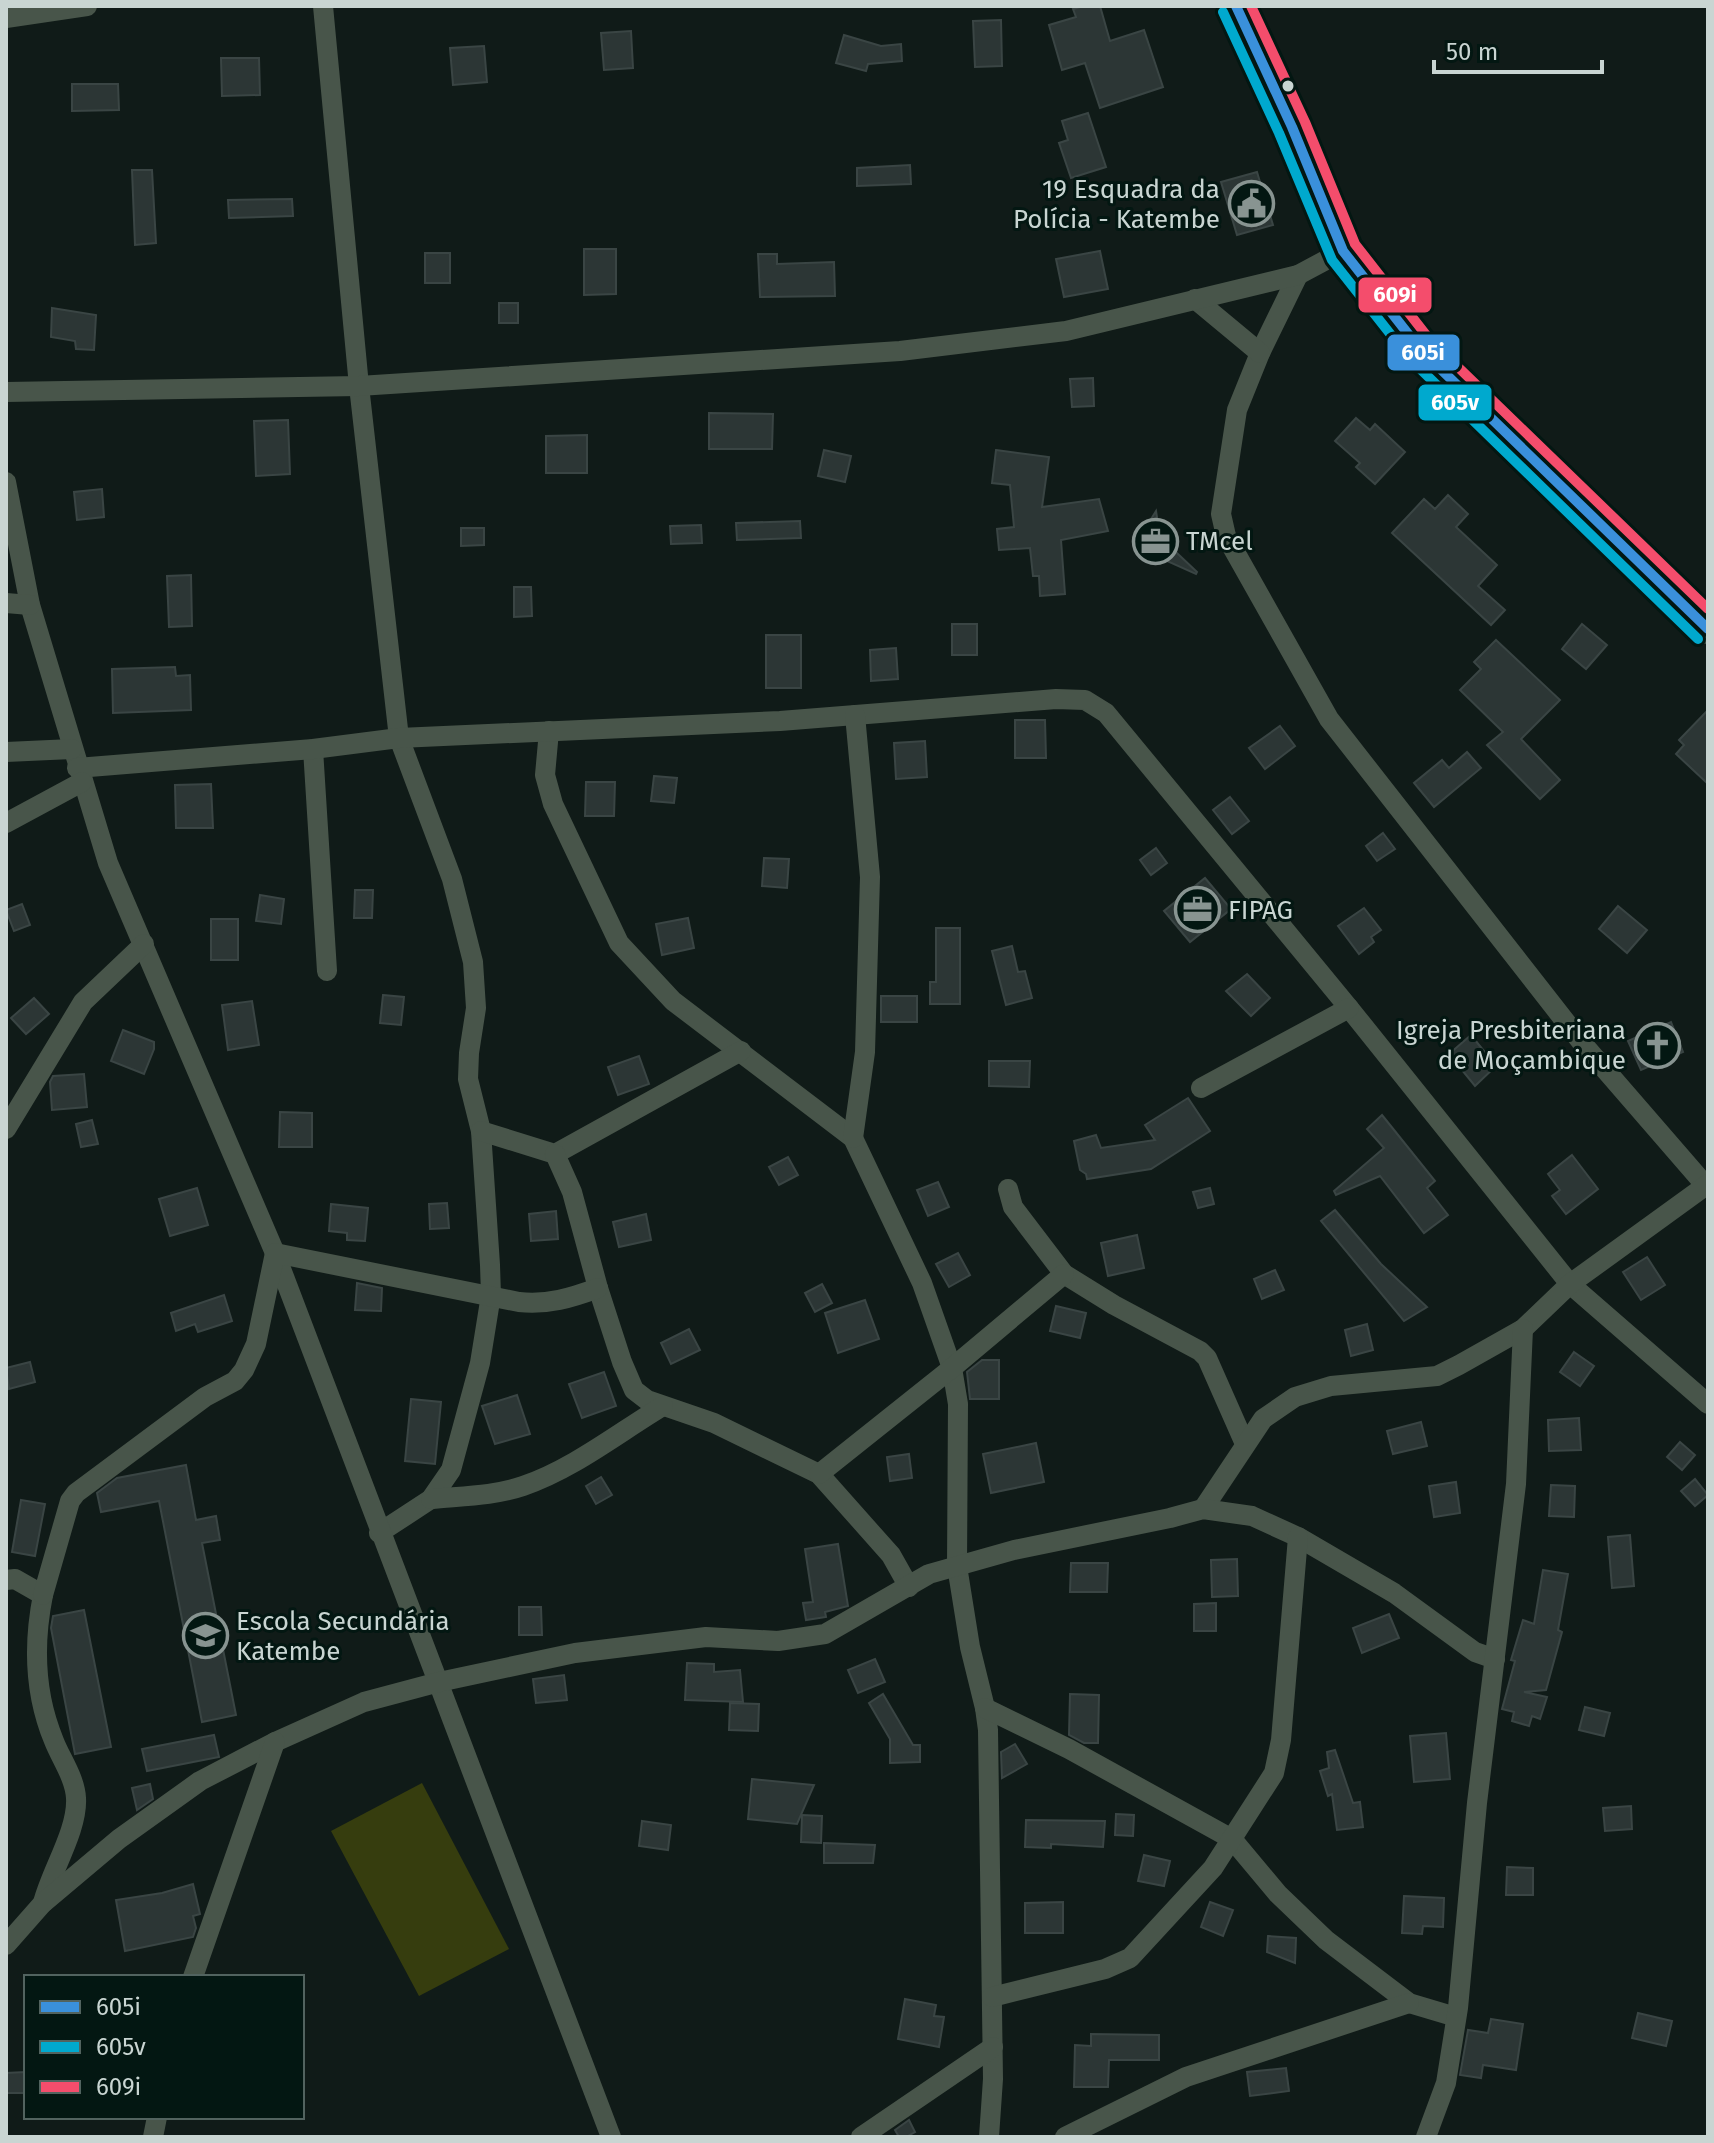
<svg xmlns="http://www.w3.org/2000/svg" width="1714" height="2143" viewBox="0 0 1714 2143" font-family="'Fira Sans',sans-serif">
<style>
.green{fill:#363d0e}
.building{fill:#2c3635;stroke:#3a4544;stroke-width:2}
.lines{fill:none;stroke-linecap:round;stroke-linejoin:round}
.street{stroke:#48554a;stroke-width:20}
.secondary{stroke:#48574b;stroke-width:30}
.bus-1-casing{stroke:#031712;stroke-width:16}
.bus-2-casing{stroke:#031712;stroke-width:16}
.bus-3-casing{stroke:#031712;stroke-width:16}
.bus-1{stroke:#3a90db;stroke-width:10}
.bus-2{stroke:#00a9ce;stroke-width:10}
.bus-3{stroke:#f44d6c;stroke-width:10}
.bus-dot{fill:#c9d5d2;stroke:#031712;stroke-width:3}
.labels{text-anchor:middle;stroke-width:6;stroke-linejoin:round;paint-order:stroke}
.poi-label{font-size:26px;fill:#c9d5d2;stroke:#031712;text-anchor:start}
.line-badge{stroke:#031712;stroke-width:3}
.badge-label{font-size:22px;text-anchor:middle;font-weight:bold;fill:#fff}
</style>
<rect width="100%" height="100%" fill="#101b18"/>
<path class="green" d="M422,1783L509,1949L419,1996L331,1831Z"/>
<g class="building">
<path d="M1084,6H1100L1110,41L1144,30L1163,87L1100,108L1085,63L1062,70L1049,25L1076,17L1073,9Z"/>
<path d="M1001,20L1002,66L975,67L973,21Z"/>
<path d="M631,31L633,68L604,70L601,33Z"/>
<path d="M844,35L881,46L901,44L902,61L868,64L866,71L836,63Z"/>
<path d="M484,46L487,82L453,85L450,48Z"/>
<path d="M221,58H259L260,95L222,96Z"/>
<path d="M72,84H118L119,110L72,111Z"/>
<path d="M1088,113L1106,167L1071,178L1059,143L1068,140L1062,121Z"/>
<path d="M910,165L911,184L857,186V168Z"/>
<path d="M132,170H152L156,243L135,245Z"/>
<path d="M1257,172L1273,225L1237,235L1221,182Z"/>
<path d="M292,199L293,216L229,218L228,200Z"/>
<path d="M584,249H616V294L584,295Z"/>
<path d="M1100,251L1108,289L1064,297L1056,259Z"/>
<rect x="425" y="253" width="25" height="30"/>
<path d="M758,254H777V264L834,262L835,296L760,297Z"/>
<rect x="499" y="303" width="19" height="20"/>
<path d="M52,308L96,315L94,350L76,349L75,341L51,337Z"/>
<path d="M1093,378L1094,406L1072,407L1070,379Z"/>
<path d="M709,413L773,414L772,449H709Z"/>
<path d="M1356,418L1370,430L1375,424L1405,452L1375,484L1356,467L1360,463L1335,441Z"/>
<path d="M288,420L290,474L256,476L254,421Z"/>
<path d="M587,435V473H546V436Z"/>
<path d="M824,450L851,456L845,482L818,476Z"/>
<path d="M996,450L1049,457L1042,507L1099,499L1108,531L1061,540L1065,594L1040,596L1039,576H1033L1030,548L999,550L997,529L1014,527L1010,485L992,483Z"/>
<path d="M102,489L104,517L77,520L74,492Z"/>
<path d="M1448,495L1468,514L1456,527L1497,565L1478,586L1505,610L1491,625L1392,533L1424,499L1435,509Z"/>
<path d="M1156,511L1160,537L1197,572L1196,574L1149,553L1150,544L1140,537Z"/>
<path d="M800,521L801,538L737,540L736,523Z"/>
<path d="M701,525L702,543L671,544L670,526Z"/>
<path d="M461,528H484V545L461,546Z"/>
<path d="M191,575L192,626L169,627L167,576Z"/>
<path d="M514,587H531L532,616L514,617Z"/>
<rect x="952" y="624" width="25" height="31"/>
<path d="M1582,624L1607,645L1586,669L1562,649Z"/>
<rect x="766" y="635" width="35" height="53"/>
<path d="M1496,640L1560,700L1521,739L1560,780L1540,799L1487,745L1503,732L1460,690L1481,669L1474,662Z"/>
<path d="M896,648L898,679L871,681L870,650Z"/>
<path d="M175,667L176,676L190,675L191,710L113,713L112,669Z"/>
<path d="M1708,710V784L1676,754L1684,745L1679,740Z"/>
<path d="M1015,720H1045L1046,758H1015Z"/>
<path d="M1280,726L1295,746L1265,769L1249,748Z"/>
<path d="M925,741L927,777L896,779L894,743Z"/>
<path d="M1467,752L1481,768L1434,807L1414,783L1442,760L1449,768Z"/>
<path d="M654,776L677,778L674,803L651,801Z"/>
<path d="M586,782H615L614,816H585Z"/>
<path d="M211,784L213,828H176L175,785Z"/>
<path d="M1230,797L1249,821L1232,834L1213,810Z"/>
<path d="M1383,833L1395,849L1377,861L1366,846Z"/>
<path d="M1156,848L1167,863L1151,875L1140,860Z"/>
<path d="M764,858L789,859L787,888L762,886Z"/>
<path d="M1205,878L1231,909L1190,942L1164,911Z"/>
<path d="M355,890H373L372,918H354Z"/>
<path d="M260,895L284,899L281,924L256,921Z"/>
<path d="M22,904L30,925L14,931L6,910Z"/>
<path d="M1618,906L1647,930L1627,953L1599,929Z"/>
<path d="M1364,908L1381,930L1371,937L1374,942L1359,954L1338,926Z"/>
<path d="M688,918L694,948L662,955L656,924Z"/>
<rect x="211" y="919" width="27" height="41"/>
<path d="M936,928H960V1004H930V982H936Z"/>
<path d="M1012,946L1018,972L1025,971L1032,998L1006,1005L992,951Z"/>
<path d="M1247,974L1270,998L1251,1016L1226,991Z"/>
<path d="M383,995L404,997L401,1025L380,1023Z"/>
<rect x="881" y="996" width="36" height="26"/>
<path d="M34,998L49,1014L26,1034L11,1018Z"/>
<path d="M252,1001L259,1045L228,1050L222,1005Z"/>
<path d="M1671,1022L1683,1052L1641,1070L1628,1041Z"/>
<path d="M123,1030L154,1042V1049L144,1074L111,1061Z"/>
<path d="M1471,1035L1496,1066L1475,1086L1449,1054Z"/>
<path d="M639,1056L649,1084L618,1095L608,1067Z"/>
<path d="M989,1061H1030L1029,1087L989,1086Z"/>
<path d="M84,1074L87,1107L52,1110L50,1082L53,1076Z"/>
<path d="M1188,1098L1210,1131L1151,1169L1087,1179L1086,1174L1080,1170L1074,1141L1096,1135L1101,1148L1155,1140L1145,1125Z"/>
<path d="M280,1112L312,1113V1147H279Z"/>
<path d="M1382,1115L1435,1181L1427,1188L1448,1215L1424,1233L1380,1176L1336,1195L1334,1191L1384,1148L1367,1129Z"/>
<path d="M92,1120L98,1144L81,1147L76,1124Z"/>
<path d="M1572,1155L1598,1189L1566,1214L1552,1196L1560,1190L1548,1174Z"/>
<path d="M788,1157L798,1175L779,1185L769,1167Z"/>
<path d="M938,1182L949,1207L928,1216L917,1190Z"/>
<path d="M197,1188L208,1225L170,1236L159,1199Z"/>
<path d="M1210,1188L1214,1204L1198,1208L1193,1192Z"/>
<path d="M447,1203L449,1228L430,1229L429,1204Z"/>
<path d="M331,1204L368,1208L365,1241L347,1240V1233L329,1231Z"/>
<path d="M1335,1210L1381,1264L1427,1307L1404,1321L1321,1221Z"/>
<path d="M556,1211L558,1239L531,1241L529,1214Z"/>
<path d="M646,1214L651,1240L619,1247L613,1222Z"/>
<path d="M1137,1235L1144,1268L1108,1276L1101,1243Z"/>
<path d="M958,1253L970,1275L949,1287L936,1264Z"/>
<path d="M1647,1257L1665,1285L1641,1300L1623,1272Z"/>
<path d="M1275,1270L1284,1290L1262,1299L1254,1279Z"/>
<path d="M357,1283L382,1288L381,1311L355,1310Z"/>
<path d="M822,1284L832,1303L815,1312L805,1293Z"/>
<path d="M224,1295L232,1321L198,1332L195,1324L176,1331L171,1313Z"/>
<path d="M865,1300L879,1339L838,1353L825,1313Z"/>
<path d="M1056,1306L1086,1313L1080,1338L1050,1331Z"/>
<path d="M1367,1324L1373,1350L1351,1356L1345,1330Z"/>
<path d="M689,1329L700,1350L671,1364L661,1343Z"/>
<path d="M1574,1352L1594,1366L1580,1386L1560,1372Z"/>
<path d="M982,1360H999V1399H970L967,1372Z"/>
<path d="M30,1362L35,1382L9,1389L6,1368Z"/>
<path d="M604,1372L616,1406L582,1418L569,1384Z"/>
<path d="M517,1395L530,1434L495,1444L482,1406Z"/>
<path d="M411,1399L441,1402L435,1464L405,1461Z"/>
<path d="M1579,1418L1581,1450L1549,1451L1548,1420Z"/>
<path d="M1421,1422L1427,1446L1393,1454L1387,1431Z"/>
<path d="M1680,1442L1695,1455L1682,1470L1667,1457Z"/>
<path d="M1036,1443L1044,1482L991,1493L983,1454Z"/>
<path d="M909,1454L912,1478L890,1481L887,1457Z"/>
<path d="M186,1465L196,1520L216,1516L220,1540L202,1543L236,1715L202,1722L159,1501L101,1512L97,1493L117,1478Z"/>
<path d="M601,1477L612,1495L596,1504L586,1486Z"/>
<path d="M1695,1479L1708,1495L1695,1506L1681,1491Z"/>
<path d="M1456,1482L1460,1513L1434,1517L1429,1486Z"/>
<path d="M1551,1485L1575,1486L1574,1517L1549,1516Z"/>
<path d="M21,1500L45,1504L35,1556L12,1552Z"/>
<path d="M1630,1535L1634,1586L1612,1588L1608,1537Z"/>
<path d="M838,1544L848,1606L825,1612L826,1617L806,1620L803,1603L813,1602L805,1549Z"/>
<path d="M1237,1559L1238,1596L1212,1597L1211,1560Z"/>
<path d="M1071,1563H1108L1107,1592H1070Z"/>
<path d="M1543,1570L1568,1574L1558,1630L1562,1632L1546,1690L1524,1692L1547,1697L1540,1719L1532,1716L1529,1726L1512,1721L1514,1712L1502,1709L1515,1661L1511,1660L1523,1620L1534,1624Z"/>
<path d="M1216,1603V1631H1194V1604Z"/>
<path d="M519,1607H541L542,1635H519Z"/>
<path d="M84,1610L111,1747L75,1754L51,1628L53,1616Z"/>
<path d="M1389,1614L1399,1638L1362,1653L1353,1628Z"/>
<path d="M875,1659L885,1682L858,1693L848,1670Z"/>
<path d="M687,1663L714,1664V1672L740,1670L743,1702L685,1700Z"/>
<path d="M564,1675L567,1700L536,1703L533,1679Z"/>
<path d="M883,1694L913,1745H920V1762L890,1763V1739L869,1703Z"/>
<path d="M1070,1694L1099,1695L1098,1743H1084L1069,1735Z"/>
<path d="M730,1703L759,1704L758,1731L729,1730Z"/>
<path d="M1585,1707L1610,1713L1604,1736L1579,1730Z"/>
<path d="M1446,1733L1450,1779L1414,1782L1410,1736Z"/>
<path d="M214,1735L219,1757L147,1771L142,1749Z"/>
<path d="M1015,1744L1027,1764L1002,1778L1001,1752Z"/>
<path d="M1335,1750L1353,1803L1360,1802L1363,1827L1337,1830L1332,1794L1328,1796L1320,1771L1329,1768L1327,1752Z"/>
<path d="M752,1779L814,1785L797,1824L748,1819Z"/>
<path d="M150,1784L153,1799L137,1810L132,1788Z"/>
<path d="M1631,1806L1632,1829L1605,1831L1603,1808Z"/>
<path d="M1116,1814L1134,1815L1133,1836L1115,1835Z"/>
<path d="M802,1815L822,1816L821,1843L801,1842Z"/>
<path d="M1026,1820L1105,1821L1103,1847L1051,1844V1848L1025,1847Z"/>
<path d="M642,1821L671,1825L668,1850L639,1846Z"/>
<path d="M824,1843L875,1845L873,1863H824Z"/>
<path d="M1144,1855L1170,1861L1164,1886L1138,1881Z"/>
<path d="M1507,1867L1533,1868V1895H1506Z"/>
<path d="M193,1884L200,1914L193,1916L196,1928L193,1937L125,1951L116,1900L162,1893Z"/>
<path d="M1404,1896L1444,1898L1443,1927L1423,1926L1422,1934L1402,1933Z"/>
<path d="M1063,1902V1933H1025V1903Z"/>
<path d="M1210,1902L1233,1910L1223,1936L1201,1927Z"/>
<path d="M1268,1936L1296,1938L1295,1963L1267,1952Z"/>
<path d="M905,1999L936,2005L934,2016L944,2017L939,2047L898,2039Z"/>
<path d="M1638,2013L1672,2021L1666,2046L1632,2038Z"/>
<path d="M1491,2019L1523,2024L1516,2070L1483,2065L1481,2078L1460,2075L1468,2030L1488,2033Z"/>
<path d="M1091,2034L1159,2035V2060H1109L1108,2087H1074L1075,2045L1091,2046Z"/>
<path d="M1286,2068L1289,2091L1250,2096L1247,2072Z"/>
<path d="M25,2072L26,2093H6V2073Z"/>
<path d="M909,2120L915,2132L906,2137H899L895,2130Z"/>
</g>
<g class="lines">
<g class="street">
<path d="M323,6L359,386L399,738L452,879L473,962L476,1008L469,1053L468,1079L481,1131L490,1265L491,1295L480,1363L451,1470L431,1499L379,1533"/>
<path d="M6,18L87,6"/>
<path d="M1298,275L1260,353L1237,410L1221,514L1226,536L1329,719L1583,1044L1706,1186"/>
<path d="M1195,299L1260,353"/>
<path d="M6,392L359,386L900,351L1066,331L1298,275L1343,251"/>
<path d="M6,482L30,605L108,863L275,1253L611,2137"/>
<path d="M6,603L30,605"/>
<path d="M549,731L545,775L553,804L619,943L673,1001L853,1138L922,1283L952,1368L958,1404L957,1566L970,1647L985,1708L988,1730L993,2079L989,2137"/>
<path d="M313,749L327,971"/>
<path d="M6,752L72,749"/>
<path d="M77,768L313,749L399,738L780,721L1056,699L1085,700L1106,713L1349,1008L1570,1284L1708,1404"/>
<path d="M6,823L82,782"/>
<path d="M1201,1088L1349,1008"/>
<path d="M6,1129L83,1002L144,944"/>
<path d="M481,1131L555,1154L741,1051"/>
<path d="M853,1138L865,1052L870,877L855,715"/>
<path d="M555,1154L572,1192L598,1288L622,1362L634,1390L647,1400L714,1423L819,1474L891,1555L909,1587"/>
<path d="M1008,1189L1013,1207L1064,1274L1114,1305L1200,1351L1207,1358L1245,1444"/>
<path d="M819,1474L952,1368L1064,1274"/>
<path d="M431,1499C461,1496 494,1496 523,1486C573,1469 618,1433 663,1406"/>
<path d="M1203,1509L1263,1419L1295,1397L1331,1386L1437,1376L1459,1365L1523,1329L1570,1284L1708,1184"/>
<path d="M6,1580L15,1579L43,1595C33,1645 34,1693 54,1741C61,1759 75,1778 76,1798C78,1830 51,1871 43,1903"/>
<path d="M43,1595L70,1501L76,1493L205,1397L235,1381L244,1370L256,1344L275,1253L519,1302C548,1305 571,1298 598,1288"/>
<path d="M985,1708L1069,1749L1232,1839L1278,1894L1326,1940L1409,2003L1456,2017"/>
<path d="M6,1945L43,1903L119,1839L200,1781L275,1742L364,1702L439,1682L575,1653L706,1637L778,1641L825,1634L929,1574L1014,1550L1170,1518L1203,1509L1252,1516L1298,1537L1394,1593L1475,1652L1495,1659"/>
<path d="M193,1977L275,1742"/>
<path d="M992,1997L1105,1969L1130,1958L1213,1868L1274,1773L1281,1740L1298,1537"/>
<path d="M153,2137L157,2117"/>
<path d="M861,2137L993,2047"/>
<path d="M1065,2137L1186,2077L1409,2003"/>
<path d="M1426,2137L1446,2083L1458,2008L1477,1803L1516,1484L1523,1329"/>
</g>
<path class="secondary" d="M1236,6L1292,127L1343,251L1420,349L1708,629"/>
<defs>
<path id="bus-1" d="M1236,6L1292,127L1343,251L1420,349L1708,629"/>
<path id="bus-2" d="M1223,12L1279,133L1332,260L1410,359L1698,639"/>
<path id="bus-3" d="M1251,6L1305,122L1355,244L1430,340L1708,609"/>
</defs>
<use href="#bus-1" class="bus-1-casing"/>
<use href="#bus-2" class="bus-2-casing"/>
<use href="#bus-3" class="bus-3-casing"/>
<use href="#bus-1" class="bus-1"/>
<use href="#bus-2" class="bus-2"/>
<use href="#bus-3" class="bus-3"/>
</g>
<defs>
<symbol id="civic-ring" viewBox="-11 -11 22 22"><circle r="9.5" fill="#031712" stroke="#889491" stroke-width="1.5"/><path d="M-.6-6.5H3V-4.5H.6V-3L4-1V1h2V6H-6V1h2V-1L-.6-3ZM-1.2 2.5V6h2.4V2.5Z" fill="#889491"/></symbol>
<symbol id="office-ring" viewBox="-11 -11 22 22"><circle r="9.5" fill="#031712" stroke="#889491" stroke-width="1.5"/><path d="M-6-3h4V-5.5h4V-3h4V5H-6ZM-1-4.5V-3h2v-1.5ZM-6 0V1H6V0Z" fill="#889491"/></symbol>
<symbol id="church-ring" viewBox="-11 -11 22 22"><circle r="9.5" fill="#031712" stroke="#889491" stroke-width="1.5"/><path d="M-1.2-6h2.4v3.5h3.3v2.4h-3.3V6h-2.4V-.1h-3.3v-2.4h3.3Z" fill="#889491"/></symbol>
<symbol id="school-ring" viewBox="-11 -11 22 22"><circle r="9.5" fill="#031712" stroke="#889491" stroke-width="1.5"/><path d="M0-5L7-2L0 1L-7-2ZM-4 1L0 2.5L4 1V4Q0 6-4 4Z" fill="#889491"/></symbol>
</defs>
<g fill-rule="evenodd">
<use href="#civic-ring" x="1226" y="178" width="51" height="51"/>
<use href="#office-ring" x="1130" y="516" width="51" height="51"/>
<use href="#office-ring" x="1172" y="884" width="51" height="51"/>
<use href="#church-ring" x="1632" y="1020" width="51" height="51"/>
<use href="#school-ring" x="180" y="1610" width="51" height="51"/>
</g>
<circle class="bus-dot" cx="1288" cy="86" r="7"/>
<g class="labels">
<g class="poi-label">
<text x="1220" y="198" text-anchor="end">19 Esquadra da<tspan x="1220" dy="30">Polícia - Katembe</tspan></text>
<text x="1186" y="550">TMcel</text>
<text x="1228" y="919">FIPAG</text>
<text x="1626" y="1039" text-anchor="end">Igreja Presbiteriana<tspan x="1626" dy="30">de Moçambique</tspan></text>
<text x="236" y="1630">Escola Secundária<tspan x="236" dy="30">Katembe</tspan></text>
</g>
</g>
<g class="line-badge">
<rect x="1357" y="276" width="76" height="38" rx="8" fill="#f44d6c"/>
<rect x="1386" y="333" width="75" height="39" rx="8" fill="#3a90db"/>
<rect x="1417" y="383" width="76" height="39" rx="8" fill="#00a9ce"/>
</g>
<g class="badge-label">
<text x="1395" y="302">609i</text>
<text x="1423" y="360">605i</text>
<text x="1455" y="410">605v</text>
</g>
<rect width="1714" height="2143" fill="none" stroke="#c9d5d2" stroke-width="16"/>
<rect x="24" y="1975" width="280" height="144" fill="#031712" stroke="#52635f" stroke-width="2"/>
<rect x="40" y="2001" width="40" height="12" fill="#3a90db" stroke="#52635f" stroke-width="2"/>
<text x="96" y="2015" font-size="24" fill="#c9d5d2">605i</text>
<rect x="40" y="2041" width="40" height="12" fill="#00a9ce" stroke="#52635f" stroke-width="2"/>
<text x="96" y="2055" font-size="24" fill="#c9d5d2">605v</text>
<rect x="40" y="2081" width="40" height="12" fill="#f44d6c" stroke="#52635f" stroke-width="2"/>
<text x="96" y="2095" font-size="24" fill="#c9d5d2">609i</text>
<path d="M1434 60v12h168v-12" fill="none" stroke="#c9d5d2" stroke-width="4"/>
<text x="1446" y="60" font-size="24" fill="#c9d5d2" stroke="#031712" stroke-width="6" paint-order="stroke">50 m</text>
</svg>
